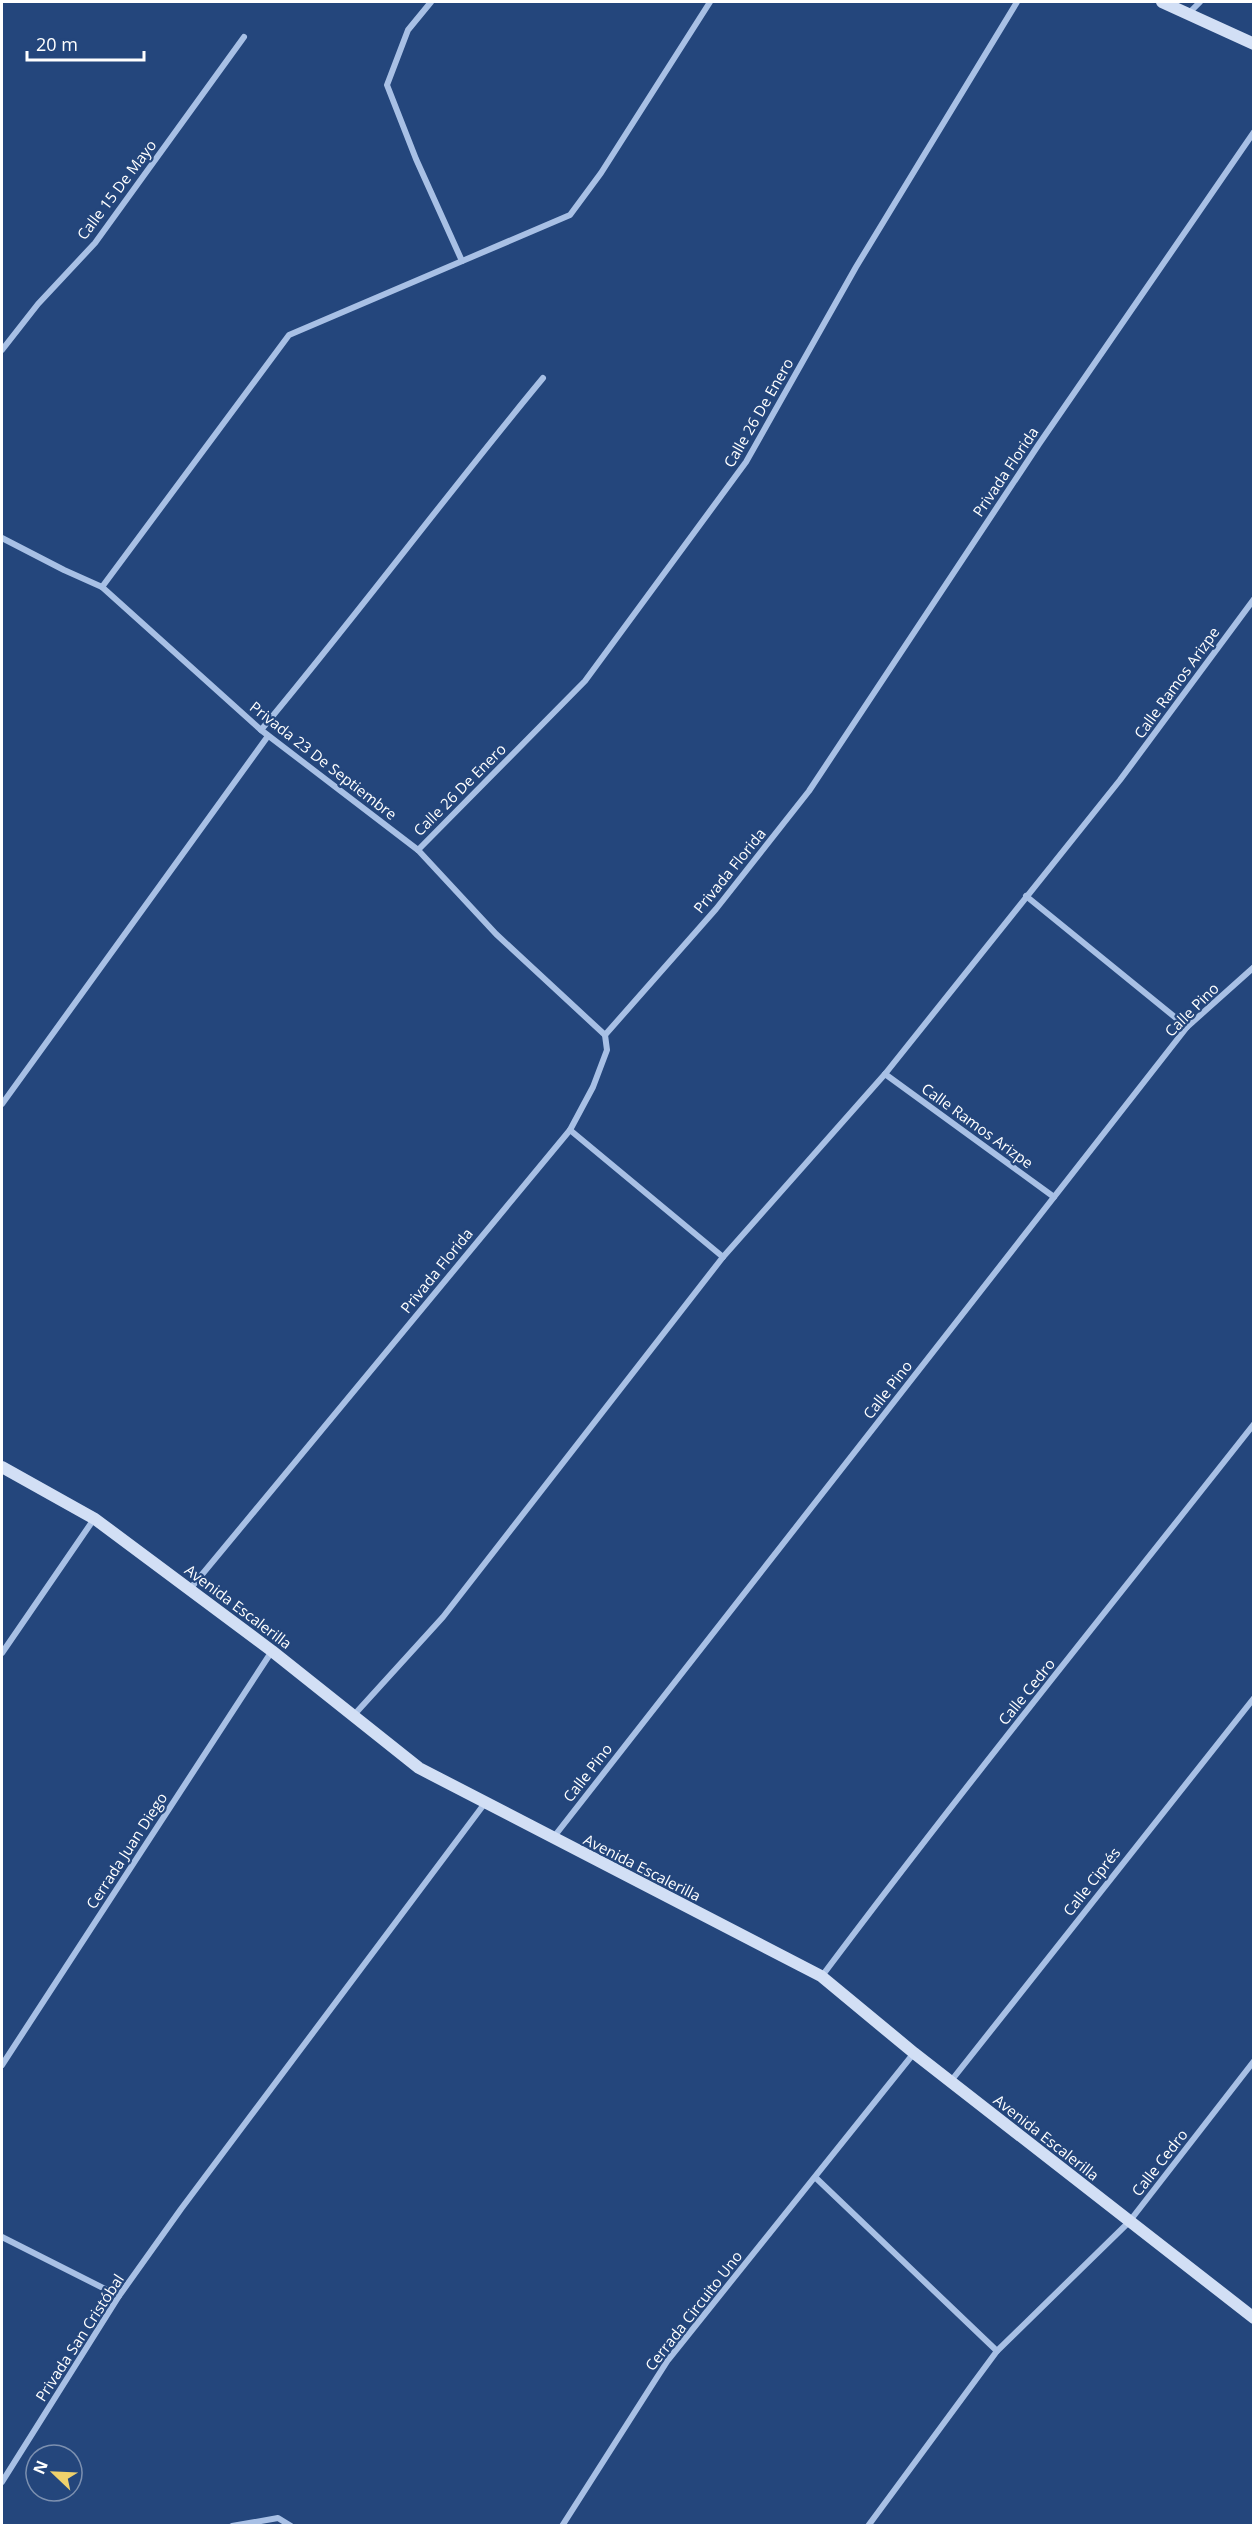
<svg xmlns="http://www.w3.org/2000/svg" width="1255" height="2527" viewBox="0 0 1255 2527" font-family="'Open Sans',sans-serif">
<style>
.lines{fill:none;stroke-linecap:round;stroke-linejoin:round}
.street{stroke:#a8c0e5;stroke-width:6}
.secondary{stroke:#d2dff5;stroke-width:12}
.labels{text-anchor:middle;stroke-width:4.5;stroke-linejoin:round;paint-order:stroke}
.street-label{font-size:15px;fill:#fff;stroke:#24467c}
</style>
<rect width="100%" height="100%" fill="#24467c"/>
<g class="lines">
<g class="street">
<path d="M431,2L408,30L387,85L416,159L462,261"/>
<path d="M1189,13L1200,2"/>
<path d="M2,350L38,304L95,243L244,37"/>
<path d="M2,538L64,570L102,587L261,730L418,850L496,934L605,1035"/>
<path d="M102,587L289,335L570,215L601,173L710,2"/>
<path d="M261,730C357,615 447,494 543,378"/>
<path d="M418,850L585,681L746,462L856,267L1017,2"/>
<path d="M1026,896L1187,1027"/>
<path d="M885,1074L1054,1197"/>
<path d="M2,1104L268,736"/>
<path d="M570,1130L723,1257"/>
<path d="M190,1589L570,1130L593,1087L607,1050L605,1035L716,909L809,791L1039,444L1254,132"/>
<path d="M2,1653L94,1519"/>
<path d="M353,1716L443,1617L723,1257L885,1074L1120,780L1254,599"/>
<path d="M553,1838L1187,1027L1254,967"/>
<path d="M822,1976C962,1789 1109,1608 1254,1424"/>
<path d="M2,2065L272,1651"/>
<path d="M951,2081L1254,1698"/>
<path d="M816,2178L997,2351L1129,2222L1254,2061"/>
<path d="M2,2237L119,2296"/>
<path d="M2,2482L119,2296L181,2209L485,1803"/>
<path d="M232,2526L278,2518L291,2526"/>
<path d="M562,2526L668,2360L914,2053"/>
<path d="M868,2526L997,2351"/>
</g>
<g class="secondary">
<path d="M1162,2L1254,44"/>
<path d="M2,1467L95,1519L272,1651L419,1768L821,1976L914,2053L1254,2318"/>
</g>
</g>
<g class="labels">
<g class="street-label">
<text transform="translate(117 190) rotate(-53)" y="5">Calle 15 De Mayo</text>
<text transform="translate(759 413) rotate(-60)" y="5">Calle 26 De Enero</text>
<text transform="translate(1006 472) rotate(-56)" y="5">Privada Florida</text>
<text transform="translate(1177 683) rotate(-54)" y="5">Calle Ramos Arizpe</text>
<text transform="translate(323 761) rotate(38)" y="5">Privada 23 De Septiembre</text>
<text transform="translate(460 790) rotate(-45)" y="5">Calle 26 De Enero</text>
<text transform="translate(730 871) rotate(-51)" y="5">Privada Florida</text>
<text transform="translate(1192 1010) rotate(-45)" y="5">Calle Pino</text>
<text transform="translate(977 1126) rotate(36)" y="5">Calle Ramos Arizpe</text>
<text transform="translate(437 1271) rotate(-51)" y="5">Privada Florida</text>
<text transform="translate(888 1390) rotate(-52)" y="5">Calle Pino</text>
<text transform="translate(238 1607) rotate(37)" y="5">Avenida Escalerilla</text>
<text transform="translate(1027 1692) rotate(-51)" y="5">Calle Cedro</text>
<text transform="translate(588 1773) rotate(-52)" y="5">Calle Pino</text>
<text transform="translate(127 1851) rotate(-57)" y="5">Cerrada Juan Diego</text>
<text transform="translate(642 1868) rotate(27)" y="5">Avenida Escalerilla</text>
<text transform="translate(1092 1882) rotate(-52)" y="5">Calle Ciprés</text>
<text transform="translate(1046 2138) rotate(38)" y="5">Avenida Escalerilla</text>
<text transform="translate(1160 2163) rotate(-52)" y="5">Calle Cedro</text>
<text transform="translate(694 2311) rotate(-52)" y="5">Cerrada Circuito Uno</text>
<text transform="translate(80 2338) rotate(-57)" y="5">Privada San Cristóbal</text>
</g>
</g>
<rect width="1255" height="2527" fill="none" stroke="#ffffff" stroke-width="6"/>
<g transform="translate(54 2473) rotate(293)"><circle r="28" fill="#24467c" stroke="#7c90b0" stroke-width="1.5"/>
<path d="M0-4.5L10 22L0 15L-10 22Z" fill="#efd16c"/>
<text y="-9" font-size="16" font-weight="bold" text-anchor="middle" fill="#ffffff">N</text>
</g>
<path d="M27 51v9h117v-9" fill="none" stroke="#ffffff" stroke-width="3"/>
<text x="36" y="51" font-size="18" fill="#ffffff" stroke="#24467c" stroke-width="4.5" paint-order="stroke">20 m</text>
</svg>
